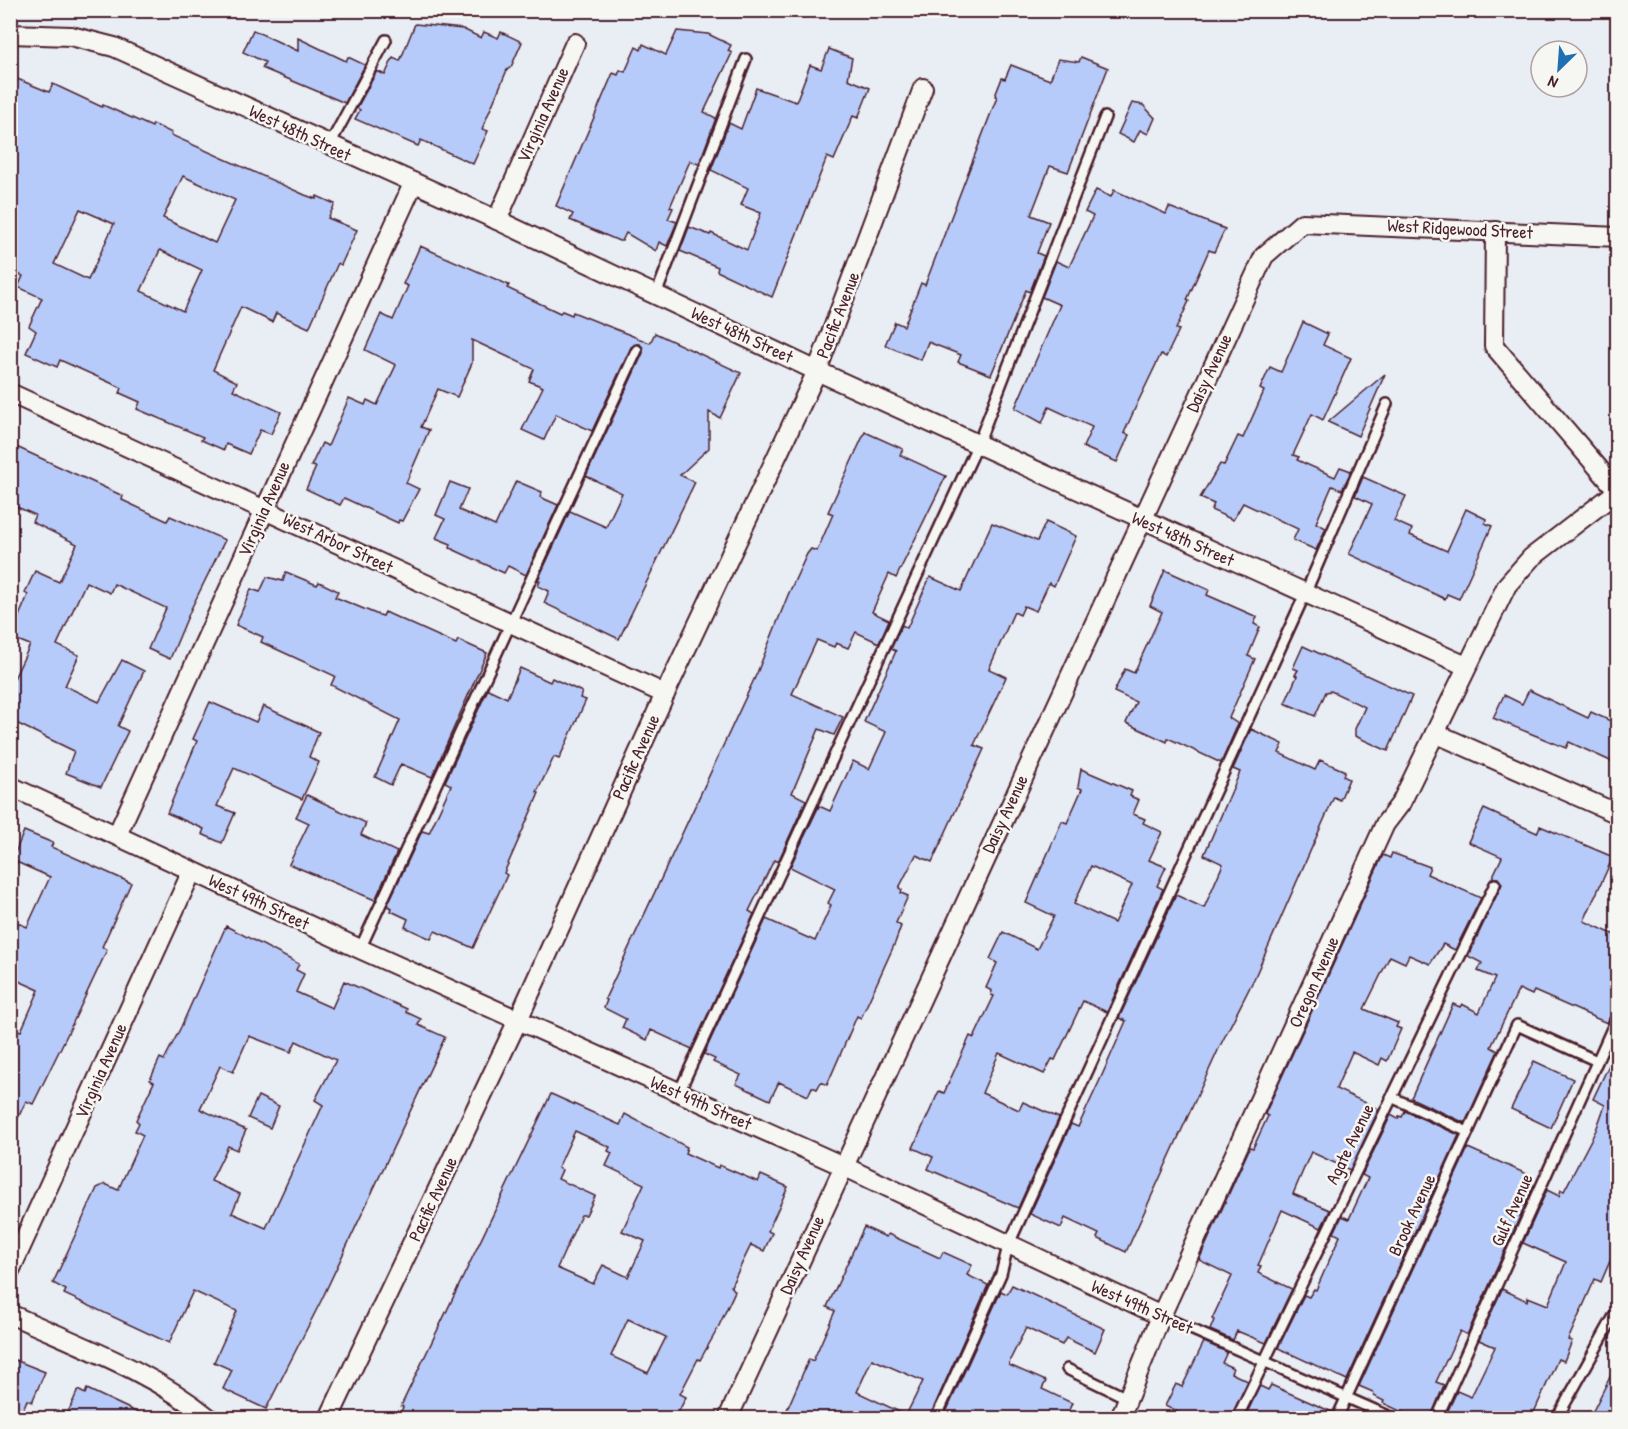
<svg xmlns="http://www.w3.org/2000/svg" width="1628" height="1429" viewBox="0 0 1628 1429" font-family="'Patrick Hand',sans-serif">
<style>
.building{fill:#b7cbfa;stroke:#4a1f2b;stroke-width:1.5;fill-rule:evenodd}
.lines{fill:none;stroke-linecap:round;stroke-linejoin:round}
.lane-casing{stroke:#4a1f2b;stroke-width:14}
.street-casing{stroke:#4a1f2b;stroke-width:22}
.lane{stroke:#f6f6f2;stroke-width:9}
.street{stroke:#f6f6f2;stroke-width:18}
.rail{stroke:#4a1f2b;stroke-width:4.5;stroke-dasharray:9 4.5;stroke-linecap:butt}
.labels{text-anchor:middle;stroke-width:5;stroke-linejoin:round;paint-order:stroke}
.street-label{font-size:18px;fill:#4a1f2b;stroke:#f6f6f2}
</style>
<rect width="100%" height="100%" fill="#e9edf4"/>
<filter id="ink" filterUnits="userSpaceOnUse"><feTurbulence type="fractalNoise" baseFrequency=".0167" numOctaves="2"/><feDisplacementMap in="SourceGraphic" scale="12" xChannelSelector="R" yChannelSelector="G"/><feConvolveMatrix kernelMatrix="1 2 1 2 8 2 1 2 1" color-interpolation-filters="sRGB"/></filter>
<g filter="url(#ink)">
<g class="building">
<path d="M415,24L463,29L481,38L484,32L498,38L501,32L522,42L511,67L507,70L482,129L488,131L473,164L421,140L418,146L355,119L360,110L357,108L377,71L385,75L393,58L400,61Z"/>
<path d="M253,30L298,51V38L346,61L348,57L365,65L345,103L262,68L265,62L243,52Z"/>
<path d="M677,31L708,34L731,45L728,51L732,53L704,112L716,118L699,164L690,161L670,207L673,208L668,219L677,222L667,246L659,242L656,251L626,233L622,241H619L570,220L573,214L556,206L613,73L618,75L620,70L625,72L636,47L641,50L643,44L666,55Z"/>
<path d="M829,49L852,58L848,79L870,88L858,118L853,116L834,160L827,157L772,297L717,271L718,267L680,251L689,227L710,235L711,233L747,250L761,213L741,205L748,188L711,170L729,123L741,129L756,88L796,102L810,65L821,69Z"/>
<path d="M1081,57L1108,68L1068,172L1050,166L1031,215L1049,222L1037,253L1044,256L1030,292L1026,290L991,375L958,362L961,355L928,342L921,360L885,345L895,322L904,326L921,283L925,285L997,97L995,96L1002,78L1005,79L1011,65L1050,80L1058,59L1079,62Z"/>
<path d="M10,76L49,92L53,84L102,107L103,105L152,127L153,124L172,133L171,135L305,195L316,199L317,196L335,204L328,218L357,230L341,265L338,263L309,328L276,313L272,322L241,307L213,370L237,382L233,390L281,412L271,434L260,430L249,454L226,444L224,450L201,440L203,437L137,409L140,402L120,393L122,388L60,360L57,367L26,353L36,331L29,326L42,298L18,287L23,276L10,270ZM183,176L235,200L215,243L163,218ZM80,209L114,224L88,280L54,264ZM160,250L202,270L183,311L141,291Z"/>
<path d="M1132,103L1143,105L1155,118L1148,134L1140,130L1134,142L1118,134Z"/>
<path d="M1096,190L1111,197L1114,190L1166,214L1169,207L1225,229L1214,252L1209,250L1187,300L1189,301L1176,329L1179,330L1166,357L1161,354L1137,404L1124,433L1129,435L1117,462L1083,447L1092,427L1049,407L1042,423L1015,408L1060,305L1042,297L1056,261L1069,267L1093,216L1085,212Z"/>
<path d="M420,246L509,285L507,288L560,313L562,311L572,315L573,312L650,343L655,333L741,373L720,418L709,412V448L680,475L695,482L619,639L544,603L549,591L538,586L540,581L538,580L570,511L606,527L622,493L586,476L643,353L640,344L631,347L592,431L556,414L544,440L522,430L543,387L529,381L534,369L472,340V363L457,397L438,389L421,427L429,430L406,483L419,489L402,521L399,520L398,523L344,498L340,505L306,489L316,467L311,466L322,443L328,446L349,398L365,405L367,400L377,405L396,365L365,350L381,314L393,320L408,286L403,284Z"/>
<path d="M1303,322L1328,334L1323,345L1351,358L1323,420L1312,414L1293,455L1299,457L1297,460L1335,477L1340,467L1351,471L1342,490L1332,486L1316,523L1326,528L1316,550L1293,540L1298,529L1243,503L1233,520L1211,510L1214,504L1200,498L1220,464L1224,465L1238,436L1243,438L1264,391L1260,389L1270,367L1281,372Z"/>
<path d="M1385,374L1358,436L1328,422Z"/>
<path d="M865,432L903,449L900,455L946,476L896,578L889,574L872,612L889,620L879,643L856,632L848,648L836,643L834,647L817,640L792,694L843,717L834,735L819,729L792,793L806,800L778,862L774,860L749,911L754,914L692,1049L651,1030L647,1040L622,1028L626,1019L604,1008L607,1000L605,999L757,673L788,595L807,554L811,549L817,551L833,514L828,512Z"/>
<path d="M10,444L123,496L122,500L167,521L170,516L225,540L191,609L170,659L148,649L166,608L114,584L110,593L86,582L57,645L79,655L65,686L99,702L122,660L144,671L118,726L128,731L101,787L66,773L74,751L10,720V687L30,645L10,637L28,595L25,593L35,571L59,582L77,544L32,522L35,515L10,504Z"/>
<path d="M1363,477L1406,496L1394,521L1412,529L1410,535L1447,551L1466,509L1486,519L1485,523L1492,526L1459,599L1447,594L1445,599L1349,554L1372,504L1355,496Z"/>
<path d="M516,481L542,492L540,497L558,505L526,575L508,566L504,573L450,548L451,544L436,538L445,519L436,515L450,482L468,489L459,510L495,526Z"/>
<path d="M1046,522L1076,536L1054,586L1049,583L1036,611L1024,606L1020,615L1014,612L989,669L1006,677L974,745L984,749L932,862L916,855L899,888L902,890L901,893L908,896L896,923L901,926L895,943L861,1018L857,1016L827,1085L821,1082L817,1089L812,1087L808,1096L779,1082L770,1100L736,1084L741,1075L713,1062L715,1059L704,1054L766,919L815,941L831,905L828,903L835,889L790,867L819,806L830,811L853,761L869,769L886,732L864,722L896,651L891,649L902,625L907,628L930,577L961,591L992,523L1037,541Z"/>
<path d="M1165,570L1209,590L1207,595L1257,617L1254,624L1260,627L1248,656L1255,659L1229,718L1238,724L1221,763L1168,738L1167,742L1126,723L1136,702L1114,692L1125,669L1134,673L1162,612L1150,606Z"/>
<path d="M286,572L317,585L319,582L338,591L335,597L376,614L383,616L385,612L456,644L458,640L487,653L432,777L401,764L391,785L375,777L400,720L331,685L335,676L261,642L263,637L236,625L251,589L260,592L267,577L283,581Z"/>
<path d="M1303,646L1412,696L1388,751L1355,736V729L1365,707L1331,691L1326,692L1315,716L1285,703L1297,676L1295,675L1298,670L1293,668Z"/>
<path d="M520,668L550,682L552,678L582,692L580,698L586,700L559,759L554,757L537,792L539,793L504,873L507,875L473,948L435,931L431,939L405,927L408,919L391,911L392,908L387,906L422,831L429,833L451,785L445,782L488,689L507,698Z"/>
<path d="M1529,690L1588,718L1591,712L1617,724V764L1569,742L1566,748L1493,718L1504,695L1522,704Z"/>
<path d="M210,702L256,722L263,706L319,732L309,757L319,762L302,799L234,768L217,806L235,813L222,843L202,834L204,829L167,813L197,741L193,739Z"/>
<path d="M1251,729L1283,744L1279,753L1315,770L1320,760L1345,771L1343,776L1349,779L1340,800L1334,797L1254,979L1220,1046L1126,1252L1097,1238L1099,1234L1065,1218L1061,1228L1030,1214L1071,1124L1078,1127L1099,1082L1126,1021L1119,1018L1176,895L1204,908L1223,864L1204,855L1240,772L1233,769Z"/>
<path d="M1081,769L1132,791L1130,796L1139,800L1133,814L1145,819L1143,823L1162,832L1149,860L1166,867L1157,886L1163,889L1107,1012L1083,1001L1055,1060L1052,1059L1044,1074L999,1053L982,1093L1019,1110L1023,1102L1059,1118L1018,1208L928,1169L933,1157L913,1148L939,1091L944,1093L970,1036L974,1038L994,996L991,995L992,991L986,988L997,963L990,959L1003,932L1037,949L1054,916L1026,903L1062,821L1067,823L1082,789L1078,787ZM1091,866L1132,885L1114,923L1074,904Z"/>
<path d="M307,795L366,823L361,835L397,852L375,900L289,864L309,823L296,817Z"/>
<path d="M1484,809L1537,833L1540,826L1613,857L1584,921L1617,936V965L1614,973L1617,974V1008L1612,1012L1607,1023L1534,991L1532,995L1519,989L1491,1047L1498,1051L1465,1123L1411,1098L1453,1004L1460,1007L1462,1004L1479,1013L1495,978L1478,971L1482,963L1468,956L1502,884L1498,878H1492L1502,857L1468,842Z"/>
<path d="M24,831L53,843L51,847L131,883L102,947L107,950L69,1031L33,1104L26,1101L10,1135V1039L15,1029L21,1031L39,990L10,977V919L27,927L50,877L12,860Z"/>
<path d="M1392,853L1430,867L1427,874L1481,898L1455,950L1443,944L1430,964L1409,955L1405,963L1390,956L1364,1009L1398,1023L1396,1027L1401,1029L1387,1061L1382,1058L1379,1065L1352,1052L1336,1089L1379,1109L1350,1170L1311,1152L1293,1194L1330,1210L1321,1228L1282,1210L1260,1261L1258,1265L1261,1266L1258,1273L1292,1289L1266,1343L1237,1331L1233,1340L1210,1330L1214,1320L1212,1319L1232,1276L1199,1260L1250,1147L1253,1148L1268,1116L1265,1114L1383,855L1390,858Z"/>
<path d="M226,926L299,964L296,970L304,974L296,992L332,1008L344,981L407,1009L406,1012L421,1019L418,1025L445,1037L321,1301L266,1409L223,1389L232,1370L214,1362L237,1311L193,1291L169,1343L64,1294L66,1290L53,1283L97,1188L105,1184L118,1190L143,1135L135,1131L139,1123L136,1120L154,1082L150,1080L160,1058L164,1060L181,1027ZM249,1036L291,1052L296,1041L336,1060L315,1100L323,1105L266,1228L232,1213L240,1194L211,1181L228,1146L237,1150L246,1130L200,1109L220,1066L233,1072Z"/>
<path d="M1617,1048V1245L1601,1282L1595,1279L1568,1340L1572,1341L1564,1361L1558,1359L1531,1419H1444L1457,1391L1471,1397L1495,1347L1479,1340L1502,1289L1527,1301L1528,1297L1548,1305L1566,1262L1523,1243L1547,1190L1559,1196L1561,1190L1564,1191L1596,1130L1605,1105L1593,1099Z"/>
<path d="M1534,1061L1573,1079L1551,1128L1511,1109Z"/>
<path d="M551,1094L620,1125L625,1114L687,1147L685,1153L718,1168L719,1165L758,1182L761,1175L788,1187L768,1231L772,1233L764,1251L751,1245L731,1286L735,1291L717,1330L700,1360L698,1359L680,1394L686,1397L675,1419H411L400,1414L403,1407L401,1406ZM575,1131L610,1147L608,1151L612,1153L606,1166L644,1184L622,1231L645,1241L628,1277L603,1265L593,1284L557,1268L581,1215H586L595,1196L558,1179L562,1170L558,1168ZM628,1319L666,1337L648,1373L611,1356Z"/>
<path d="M258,1096L279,1106L270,1128L248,1118Z"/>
<path d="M1405,1111L1459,1135L1347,1380L1278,1348L1304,1295L1309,1297L1314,1289L1316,1290L1340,1236L1334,1233L1342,1216L1349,1219L1368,1178L1362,1175L1391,1115L1398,1119L1399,1116L1402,1117Z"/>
<path d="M1468,1148L1529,1175L1526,1181L1534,1185L1467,1335L1460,1331L1436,1382L1444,1385L1430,1419H1417L1383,1403L1384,1401L1374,1396L1373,1392L1359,1386Z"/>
<path d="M864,1227L886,1237L888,1234L940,1258L943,1252L972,1265L967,1275L988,1285L929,1419H783L809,1359L813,1361L835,1311L827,1307ZM872,1359L923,1381L906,1415L857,1392Z"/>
<path d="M1012,1285L1105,1329L1095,1352L1066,1338L1062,1345L1026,1328L1010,1360L1009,1365L1046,1381L1042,1389L1072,1403L1065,1419H943L1001,1291L1007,1294Z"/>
<path d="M1204,1342L1227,1352L1222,1363L1233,1368L1231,1373L1248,1381L1230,1419H1192L1165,1406L1176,1384L1182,1387Z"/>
<path d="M10,1358L45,1372L32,1402L27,1400L19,1419H10Z"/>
<path d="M1617,1363V1419H1589Z"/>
<path d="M1271,1385L1332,1412L1330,1419H1244L1260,1386L1268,1390Z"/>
<path d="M87,1389L151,1419H65L78,1390L85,1394Z"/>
</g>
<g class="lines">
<defs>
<g id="lane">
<path d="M329,146L386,40"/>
<path d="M656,295L746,59"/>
<path d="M360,949L637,350"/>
<path d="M679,1092L978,444L1105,117"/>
<path d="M1391,1097L1468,1132"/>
<path d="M1161,1316L1393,1418"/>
<path d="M1067,1369L1129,1399"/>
<path d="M936,1418L1001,1274L1008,1246L1305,594L1387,404"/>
<path d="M1237,1418L1495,884"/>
<path d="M1337,1418L1517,1025L1597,1061"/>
<path d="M1437,1418L1618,1015"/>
<path d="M1557,1418L1618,1309"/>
</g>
<g id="street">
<path d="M10,34L71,36L114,47L497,220L817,371L1466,666"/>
<path d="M497,220L575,43"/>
<path d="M1495,231L1494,346L1618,491"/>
<path d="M10,393L665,694"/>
<path d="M1435,733L1618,814"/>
<path d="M10,786L360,949L843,1166L1161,1316"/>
<path d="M117,835L413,184"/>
<path d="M10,1271L192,871"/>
<path d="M10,1314C78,1345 151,1371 209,1418"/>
<path d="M329,1418L518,1020L665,694L817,371L923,88"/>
<path d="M728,1418L1264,256L1302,223L1618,237"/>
<path d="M1120,1418L1161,1316L1385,824L1401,803L1507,585L1531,558L1618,491"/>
</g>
</defs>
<use href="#lane" class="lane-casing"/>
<use href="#street" class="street-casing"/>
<use href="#lane" class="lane"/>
<use href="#street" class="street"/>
<path class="rail" d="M1527,10L1618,14"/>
</g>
</g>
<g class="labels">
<g class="street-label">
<text transform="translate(543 115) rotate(-66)" y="6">Virginia Avenue</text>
<text transform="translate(300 133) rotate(25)" y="6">West 48th Street</text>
<text transform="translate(1460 229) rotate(3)" y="6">West Ridgewood Street</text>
<text transform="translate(838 315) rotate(-69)" y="6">Pacific Avenue</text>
<text transform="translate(742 335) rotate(25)" y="6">West 48th Street</text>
<text transform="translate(1209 373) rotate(-65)" y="6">Daisy Avenue</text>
<text transform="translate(264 509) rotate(-66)" y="6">Virginia Avenue</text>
<text transform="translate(1183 539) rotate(24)" y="6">West 48th Street</text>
<text transform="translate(338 543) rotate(25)" y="6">West Arbor Street</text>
<text transform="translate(636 757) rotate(-66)" y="6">Pacific Avenue</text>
<text transform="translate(1005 814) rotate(-65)" y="6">Daisy Avenue</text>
<text transform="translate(259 902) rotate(25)" y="6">West 49th Street</text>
<text transform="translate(1314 982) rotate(-66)" y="6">Oregon Avenue</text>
<text transform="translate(101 1071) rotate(-66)" y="6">Virginia Avenue</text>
<text transform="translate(701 1103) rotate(24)" y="6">West 49th Street</text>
<text transform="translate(1350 1144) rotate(-64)" y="6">Agate Avenue</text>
<text transform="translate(433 1199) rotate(-65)" y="6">Pacific Avenue</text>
<text transform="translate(1512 1210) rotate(-66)" y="6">Gulf Avenue</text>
<text transform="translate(1412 1215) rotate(-65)" y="6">Brook Avenue</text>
<text transform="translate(802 1255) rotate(-66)" y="6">Daisy Avenue</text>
<text transform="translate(1142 1307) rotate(24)" y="6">West 49th Street</text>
</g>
</g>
<rect width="1628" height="1429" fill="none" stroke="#f6f6f2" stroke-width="36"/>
<rect x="18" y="18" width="1592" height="1393" fill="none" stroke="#4a1f2b" stroke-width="2" filter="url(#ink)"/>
<g transform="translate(1559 69) rotate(205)"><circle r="28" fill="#f6f6f2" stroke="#b1a0a2" stroke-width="1.5"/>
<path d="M0-4.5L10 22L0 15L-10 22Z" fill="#1f6fb2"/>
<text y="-9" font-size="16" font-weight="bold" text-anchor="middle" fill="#4a1f2b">N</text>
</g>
</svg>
